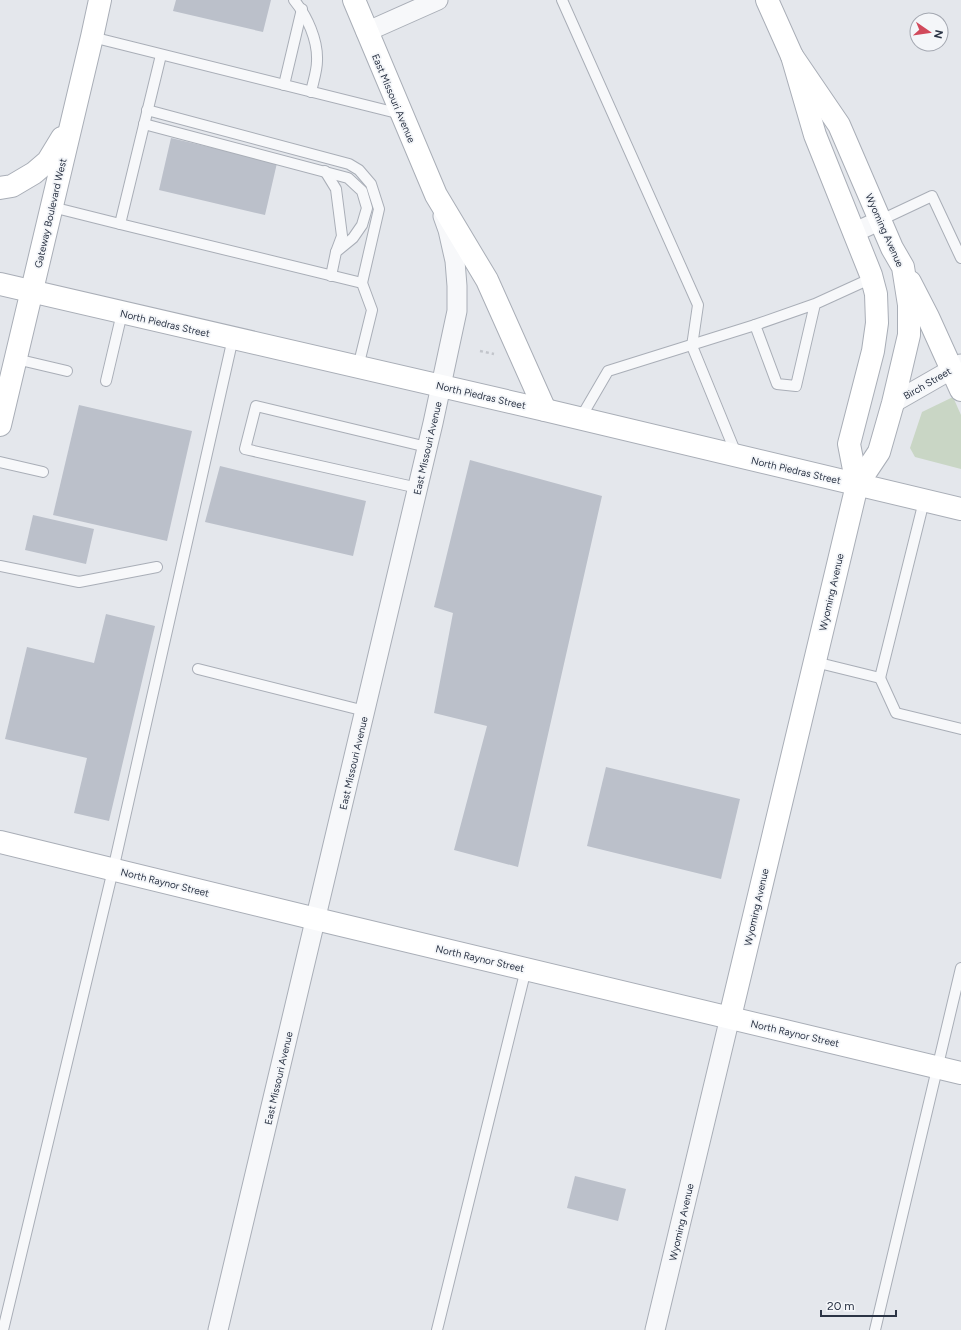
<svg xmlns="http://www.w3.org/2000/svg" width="961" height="1330" viewBox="0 0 961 1330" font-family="Figtree,sans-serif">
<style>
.green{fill:#c9d6c5}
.building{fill:#bbc0ca}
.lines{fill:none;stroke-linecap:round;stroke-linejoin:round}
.lane-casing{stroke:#a9aeb7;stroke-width:12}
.street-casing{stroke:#a9aeb7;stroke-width:21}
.secondary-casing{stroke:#a9aeb7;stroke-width:24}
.path{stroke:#c2c5cb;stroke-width:2.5;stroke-dasharray:3 3;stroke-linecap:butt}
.lane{stroke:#f7f8fa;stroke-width:10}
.street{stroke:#f7f8fa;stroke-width:19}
.secondary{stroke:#fff;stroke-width:22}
.labels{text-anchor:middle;stroke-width:3.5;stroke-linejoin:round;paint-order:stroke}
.street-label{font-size:10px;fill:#2b3445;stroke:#f4f6f9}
</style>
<rect width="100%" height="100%" fill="#e4e7ec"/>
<path class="green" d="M953,397L961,415V469L915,457L910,448L922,412Z"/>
<g class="building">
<path d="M176,0H271L263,32L173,11Z"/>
<path d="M171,138L277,163L265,215L159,190Z"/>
<path d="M79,405L192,431L167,541L53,515Z"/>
<path d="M470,460L602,496L518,867L454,850L487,726L434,713L453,613L434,607Z"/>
<path d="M220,466L366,501L353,556L205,522Z"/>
<path d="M33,515L94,529L86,564L25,550Z"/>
<path d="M106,614L155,626L109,821L74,813L87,758L5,739L27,647L94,663Z"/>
<path d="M606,767L740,799L721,879L587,846Z"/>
<path d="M575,1176L626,1189L618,1221L567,1208Z"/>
</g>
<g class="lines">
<defs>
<g id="lane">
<path d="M294,0C307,16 318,40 317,61C317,71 313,82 311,92"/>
<path d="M562,0L698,305L692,346L737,456"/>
<path d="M92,37L401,114"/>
<path d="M284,85L302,9"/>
<path d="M147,110L349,164L359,170L371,184L379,209L362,283"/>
<path d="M144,124L348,178L362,191L367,208L362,225L353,238L336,252L331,276"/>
<path d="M325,171L336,189L342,236L336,252"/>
<path d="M52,207L120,224L161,55"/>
<path d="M881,220L932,196L961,258"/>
<path d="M120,224L362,283L372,310L358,367"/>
<path d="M815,304L755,325L777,384L796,386L815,304L872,278"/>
<path d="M16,359L67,371"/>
<path d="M106,381L122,313"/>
<path d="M580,419L608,371L755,325"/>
<path d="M0,462L43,472"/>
<path d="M418,488L245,449L256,406L427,447"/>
<path d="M0,566L79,582L157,567"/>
<path d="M815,662L880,678L924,501"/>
<path d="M198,669L365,711"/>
<path d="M880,678L896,713L961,729"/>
<path d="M3,1330L113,870L233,338"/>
<path d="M437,1330L526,969"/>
<path d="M875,1330L961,968"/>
</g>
<g id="street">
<path d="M366,32L438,0"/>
<path d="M853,233L881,220"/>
<path d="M893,403L961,364"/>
<path d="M218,1330L433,423L457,311V286L455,261L448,230L443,216"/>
<path d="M655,1330L730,1017"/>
</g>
<g id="secondary">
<path d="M354,0L436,195L487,280L545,410"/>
<path d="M767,0L792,56L815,135L871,275L876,294L877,323L873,351L849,444L857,485"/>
<path d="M0,188L12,186L34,173L48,161L62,138"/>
<path d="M910,282L928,317L961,390"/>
<path d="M0,284L545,410L961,509"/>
<path d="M0,425L92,37L100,0"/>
<path d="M0,842L316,919L961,1073"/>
<path d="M730,1017L857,485L879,452L893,403L909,335V305L903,267L892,248L839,125L792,56"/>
</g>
</defs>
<use href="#lane" class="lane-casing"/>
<use href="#street" class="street-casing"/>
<use href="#secondary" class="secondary-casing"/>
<path class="path" d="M480,351L494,354"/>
<use href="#lane" class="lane"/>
<use href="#street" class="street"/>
<use href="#secondary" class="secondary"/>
</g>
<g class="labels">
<g class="street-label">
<text transform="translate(394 98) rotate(67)" y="4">East Missouri Avenue</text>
<text transform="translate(50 213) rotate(-77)" y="4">Gateway Boulevard West</text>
<text transform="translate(885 230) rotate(66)" y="4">Wyoming Avenue</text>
<text transform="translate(165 323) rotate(13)" y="4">North Piedras Street</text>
<text transform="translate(927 383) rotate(-30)" y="4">Birch Street</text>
<text transform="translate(481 395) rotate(13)" y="4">North Piedras Street</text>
<text transform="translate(427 448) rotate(-77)" y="4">East Missouri Avenue</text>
<text transform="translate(796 470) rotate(13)" y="4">North Piedras Street</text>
<text transform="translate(831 592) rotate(-77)" y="4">Wyoming Avenue</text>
<text transform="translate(353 763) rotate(-77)" y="4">East Missouri Avenue</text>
<text transform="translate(165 882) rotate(14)" y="4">North Raynor Street</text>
<text transform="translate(756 907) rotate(-77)" y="4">Wyoming Avenue</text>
<text transform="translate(480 958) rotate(13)" y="4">North Raynor Street</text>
<text transform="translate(795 1033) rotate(13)" y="4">North Raynor Street</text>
<text transform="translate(278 1078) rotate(-77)" y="4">East Missouri Avenue</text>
<text transform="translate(681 1222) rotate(-77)" y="4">Wyoming Avenue</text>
</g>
</g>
<g transform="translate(929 32) rotate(103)"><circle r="19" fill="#f4f6f9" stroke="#a4a8b1"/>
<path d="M0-3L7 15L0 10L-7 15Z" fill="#d1495b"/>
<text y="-6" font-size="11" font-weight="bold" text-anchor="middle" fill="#2b3445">N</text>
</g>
<path d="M821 1310v6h75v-6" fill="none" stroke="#2b3445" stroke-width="2"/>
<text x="827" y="1310" font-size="12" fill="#2b3445" stroke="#f4f6f9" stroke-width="3" paint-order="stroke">20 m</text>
</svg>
